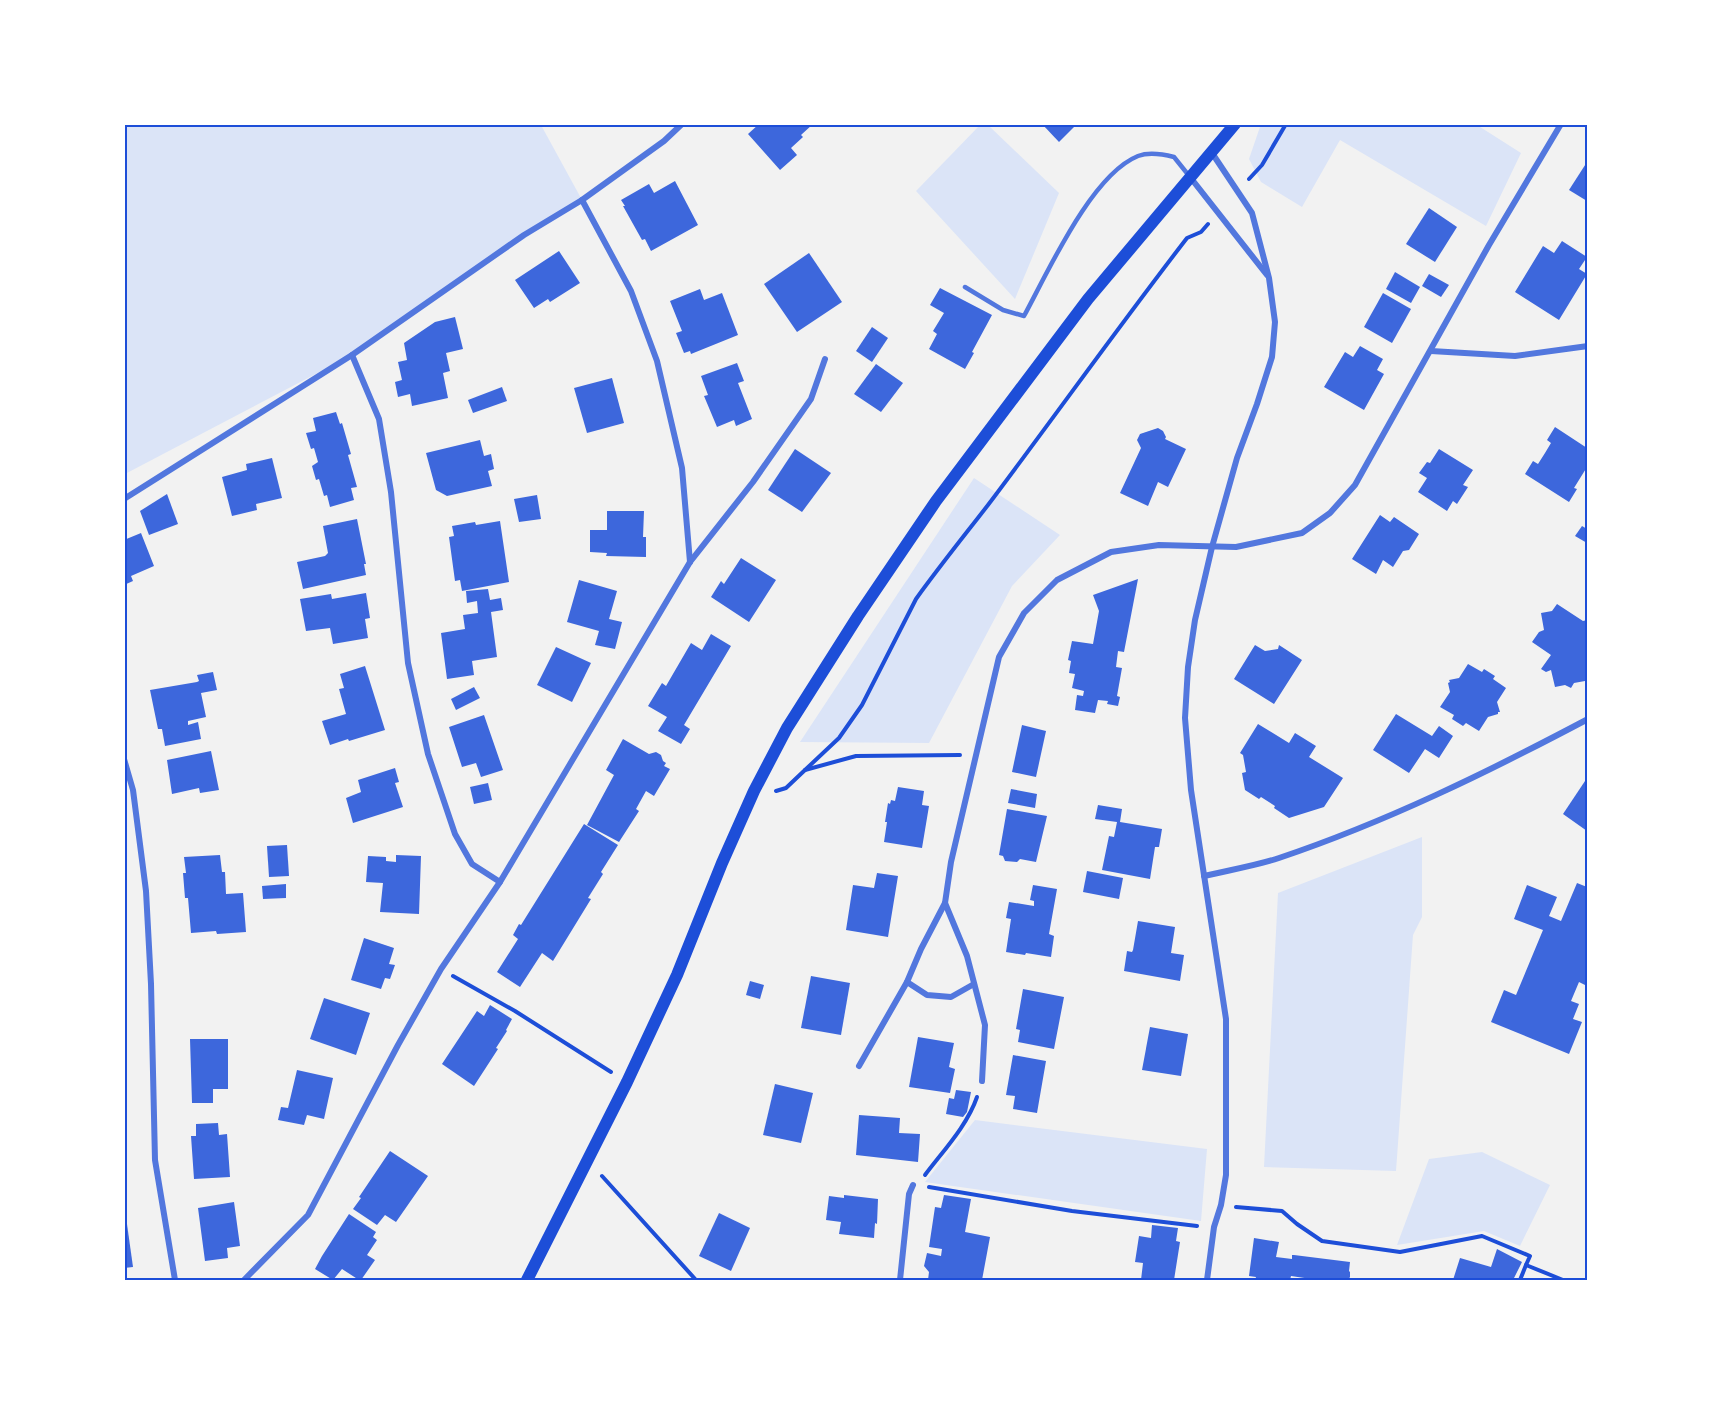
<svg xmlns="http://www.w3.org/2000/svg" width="1712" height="1405" viewBox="0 0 1712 1405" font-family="Inter,sans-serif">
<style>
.green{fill:#dbe4f7}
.building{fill:#3d67dc}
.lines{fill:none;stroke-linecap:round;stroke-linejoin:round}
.path{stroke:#1d4ed8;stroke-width:4}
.service{stroke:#5277de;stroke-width:4.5}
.minor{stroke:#5277de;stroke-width:6}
.secondary{stroke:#1d4ed8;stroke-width:12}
.neatline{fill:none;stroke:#1d4ed8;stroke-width:2}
</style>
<rect width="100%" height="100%" fill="#f2f2f2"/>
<g class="green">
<path d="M1261,124L1477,125L1521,153L1486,226L1340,140L1302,207L1261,182L1249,159Z"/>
<path d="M125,125H541L582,200L352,355L125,474Z"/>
<path d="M988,125L1059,193L1015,299L916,191L980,125Z"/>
<path d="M974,478L1060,535L1012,586L929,743L800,742Z"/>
<path d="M1422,837V917L1413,935L1396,1171L1264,1167L1278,893Z"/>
<path d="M975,1120L1207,1149L1201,1221L925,1182Z"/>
<path d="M1482,1152L1550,1185L1520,1246L1484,1231L1397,1245L1429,1159Z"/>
</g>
<g class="building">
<path d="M759,124H766L768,126L770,124H813L801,135L803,137L791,148L797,155L780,170L748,134Z"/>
<path d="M1042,124H1077L1059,142Z"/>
<path d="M1587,162V201L1569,190Z"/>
<path d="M675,181L698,225L651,251L645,239L642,240L623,206H625L621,200L649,184L654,193Z"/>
<path d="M1429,208L1457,227L1435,262L1406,244Z"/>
<path d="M1562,241L1587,257L1579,269L1587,274L1559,320L1515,292L1543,246L1554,253Z"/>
<path d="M559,251L580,283L550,302L548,299L534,308L515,280Z"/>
<path d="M809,253L842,302L797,332L764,284Z"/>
<path d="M1395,272L1420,287L1411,303L1386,289Z"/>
<path d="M1429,274L1449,285L1441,297L1422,286Z"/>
<path d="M940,288L992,315L972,352L974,353L965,369L929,349L937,334L933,331L944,313L930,305Z"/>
<path d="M700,289L704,300L722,293L738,335L691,354L690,351L684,353L676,333L682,331L670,301Z"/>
<path d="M1383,293L1411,309L1392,343L1364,327Z"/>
<path d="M455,317L463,349L446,353L450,371L443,373L448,398L412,406L410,394L398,397L395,382L402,380L398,362L407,360L404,343L435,322Z"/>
<path d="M872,327L888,338L872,362L856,351Z"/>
<path d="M1360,346L1383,359L1377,370L1384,374L1364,410L1324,387L1345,352L1353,357Z"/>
<path d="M737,363L744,381L738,383L752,419L736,426L734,420L717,427L704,396L708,395L701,376Z"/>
<path d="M876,364L903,383L881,412L854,394Z"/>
<path d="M612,378L624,423L587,433L574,388Z"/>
<path d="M502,387L507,401L473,413L468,400Z"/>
<path d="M336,412L340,424L342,423L351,454L348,455L357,487L351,488L354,500L330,507L327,495L324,496L319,479L316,480L312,466L318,462L314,448L311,449L306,433L316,431L313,418Z"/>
<path d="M1555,427L1587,448V467L1574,488L1577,489L1569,502L1525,474L1533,461L1538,464L1545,453L1551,443L1547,440Z"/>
<path d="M1158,428L1163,431L1166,437L1165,439L1186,449L1168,487L1158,482L1148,506L1120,493L1141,448L1137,440L1140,434Z"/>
<path d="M480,440L484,456L491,454L494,469L488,471L492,486L447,496L436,490L426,453Z"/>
<path d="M795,449L831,473L802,512L768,490Z"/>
<path d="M1439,449L1473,470L1463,485L1468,487L1457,504L1453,501L1447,511L1418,492L1427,478L1419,473L1427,462L1430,463Z"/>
<path d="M272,458L282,498L256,504L257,510L232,516L222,477L247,470L246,464Z"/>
<path d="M167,494L178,524L149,535L140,511Z"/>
<path d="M537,495L541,519L519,522L514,499Z"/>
<path d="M607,511H644L643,537H646V557L606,556L607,553L590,552V530H607Z"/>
<path d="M1380,515L1390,522L1394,517L1419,534L1409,550L1403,551L1393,567L1383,560L1376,574L1352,559Z"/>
<path d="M357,519L366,564H364L366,575L303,589L297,562L325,556L328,553L323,526Z"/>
<path d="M500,521L509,582L462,591L460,580L455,581L449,537L454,536L452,526L475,522L476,525Z"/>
<path d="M1582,526L1587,529V543L1575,536Z"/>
<path d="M141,533L154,566L131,576L133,581L124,585V540Z"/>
<path d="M741,558L776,580L749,622L711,597L721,581L724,584Z"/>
<path d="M1138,579L1124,652L1118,651L1116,667L1122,668L1117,696L1120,697L1118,706L1107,704L1108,701L1098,700L1095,713L1075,710L1077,695L1083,696L1084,691L1072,688L1075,674L1069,673L1071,661L1068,660L1072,641L1093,644L1099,611L1093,595Z"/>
<path d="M579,580L617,591L609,619L622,622L615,649L595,645L599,631L567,622Z"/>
<path d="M488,589L490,600L501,598L503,610L491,612L497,657L472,661L474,675L447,679L441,633L465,629L463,615L478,613L477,601L467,603L466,591Z"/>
<path d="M366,593L370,618L365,619L368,638L333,644L330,628L306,631L300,599L331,594L332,599Z"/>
<path d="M1557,604L1583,621L1587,620V676L1585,681L1574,683L1571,688L1565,685L1555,687L1551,670L1546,672L1541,669L1551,655L1532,642L1539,632L1544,630L1541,613L1552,611Z"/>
<path d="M711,634L731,646L684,725L690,729L681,744L658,731L667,717L648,706L662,683L666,686L691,643L702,650Z"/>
<path d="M1255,645L1265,651L1278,649L1279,645L1302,660L1274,704L1234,679Z"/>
<path d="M556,647L591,663L572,702L537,685Z"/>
<path d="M1468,664L1482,672L1484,669L1495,676L1493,679L1506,688L1497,702L1500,712H1498V714L1488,717L1479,731L1466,723L1463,726L1452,719L1454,715L1440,707L1450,692L1448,683L1450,682L1449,680L1459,678Z"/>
<path d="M365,666L385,730L349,741L348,739L330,745L322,721L346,714L339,689L344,688L340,674Z"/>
<path d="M213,672L217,690L201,693L206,717L188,721V725L198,722L201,739L165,746L162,729H158L150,690L197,682L199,681L197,675Z"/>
<path d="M474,687L480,698L456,710L451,699Z"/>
<path d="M1396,714L1432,736L1439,726L1453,736L1439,758L1425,749L1409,773L1373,750Z"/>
<path d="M484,715L503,770L481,777L476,763L462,767L449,727Z"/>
<path d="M1258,724L1289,743L1295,733L1316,746L1309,757L1343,778L1324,807L1289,818L1274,808L1275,806L1261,797L1259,799L1245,790L1242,773L1246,772L1243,755L1240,753Z"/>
<path d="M1022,725L1046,731L1036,777L1012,772Z"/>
<path d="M623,739L649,754L656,752L661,755L663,761L666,763L664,766L670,769L654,796L646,791L636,809L639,811L619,842L587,825L614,775L606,770Z"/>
<path d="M211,751L219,790L200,793L199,788L172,794L167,760Z"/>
<path d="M395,768L399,782L395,783L403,807L353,823L346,798L361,792L358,780Z"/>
<path d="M1587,778V831L1563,814Z"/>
<path d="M488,783L492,800L474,804L470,787Z"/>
<path d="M898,787L924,791L922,805L929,806L922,848L884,842L887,822H885L888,803L890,804L891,800L895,801Z"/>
<path d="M1011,789L1037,794L1035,808L1008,803Z"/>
<path d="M1098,805L1122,809L1120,822L1162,829L1159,847H1155L1150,879L1102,870L1109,836L1114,837L1117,822L1095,819Z"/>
<path d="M1007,809L1047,816L1036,862L1020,859L1017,862L1005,861L1003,856L999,855Z"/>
<path d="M584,824L618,845L601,872L603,874L588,898L591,899L553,961L542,953L520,987L497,972L518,939L513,935L519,924L521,925Z"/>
<path d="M287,845L289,876L269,877L267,846Z"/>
<path d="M220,855L222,872H225L226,894L243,893L246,932L217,934L216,931L191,933L188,898H185L183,873H186L184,857Z"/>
<path d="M396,855L421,856L419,914L380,912L383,883L366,882L368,856L386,857V861L396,862Z"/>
<path d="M1087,871L1123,878L1119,899L1083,892Z"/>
<path d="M877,873L898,876L888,937L846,930L853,885L874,888Z"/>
<path d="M1577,883L1587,887V986L1579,982L1571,1001L1579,1004L1573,1019L1582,1022L1569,1054L1491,1022L1504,990L1516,995L1543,930L1514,919L1527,885L1557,897L1549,916L1561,921Z"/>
<path d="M286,884V898L263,899L262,886Z"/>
<path d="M1033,885L1057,889L1049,934L1054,936L1051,957L1026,953L1025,955L1006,952L1011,919L1006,918L1009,902L1034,906V901L1030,900Z"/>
<path d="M1138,921L1175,927L1171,953L1184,955L1180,981L1124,971L1127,951L1132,952L1133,950Z"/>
<path d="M364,938L394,948L389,964L395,965L390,979L385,978L381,989L351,980Z"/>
<path d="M811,976L850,983L841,1035L801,1028Z"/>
<path d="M750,981L764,985L760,999L746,995Z"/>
<path d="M1023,989L1064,997L1054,1049L1018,1042L1020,1030L1016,1029Z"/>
<path d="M324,998L370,1013L356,1055L310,1039Z"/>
<path d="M490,1005L512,1019L506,1030L507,1031L496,1048L498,1049L474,1086L442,1064L477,1011L484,1016Z"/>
<path d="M1150,1027L1188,1034L1181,1076L1142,1070Z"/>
<path d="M918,1037L954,1043L949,1067L955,1069L950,1093L909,1087Z"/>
<path d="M190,1039H228V1089H213V1103H192Z"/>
<path d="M1013,1055L1046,1061L1037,1113L1013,1109L1015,1096L1006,1095Z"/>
<path d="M297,1070L333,1078L324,1119L307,1115L304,1125L278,1120L281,1107L288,1108Z"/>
<path d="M775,1084L813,1093L801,1143L763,1135Z"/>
<path d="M956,1090L971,1092L967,1112L963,1117L946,1114L949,1098L954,1099Z"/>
<path d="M859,1115L900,1118L899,1133L920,1134L918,1162L856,1155Z"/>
<path d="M218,1123L219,1135L227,1134L230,1177L194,1179L191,1136H196V1124Z"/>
<path d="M390,1151L428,1176L396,1222L385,1215L377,1225L353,1209L361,1198L359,1197Z"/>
<path d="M844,1195L878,1199L877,1224L875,1223L874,1238L839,1234L841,1222L826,1220L829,1196L844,1198Z"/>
<path d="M944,1195L971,1199L965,1232L990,1237L982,1280H928L929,1272L924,1266L927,1253L941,1256L942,1249L929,1247L935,1207L941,1208Z"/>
<path d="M234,1202L240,1246L227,1248L228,1258L205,1261L198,1208Z"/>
<path d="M719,1213L750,1228L731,1271L699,1256Z"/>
<path d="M349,1214L376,1232L373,1237L377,1240L367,1255L375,1260L361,1280H359L342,1269L333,1280L315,1269L322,1256Z"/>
<path d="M124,1217H126L133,1267L124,1268Z"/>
<path d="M1152,1225L1178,1228L1176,1241L1180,1242L1174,1280H1141L1143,1263L1135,1262L1139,1236L1151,1238Z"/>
<path d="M1254,1238L1279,1242L1276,1257L1292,1259V1255H1294L1350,1262L1349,1271L1350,1272V1277L1348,1280H1318L1291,1276L1290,1280H1255L1256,1277L1249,1276Z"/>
<path d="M1497,1249L1522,1262L1513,1280H1453L1460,1258L1491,1267Z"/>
</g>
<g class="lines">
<g class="path">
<path d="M1249,179L1262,165L1286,124"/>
<path d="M805,770L839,738L862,705L916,599C939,567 964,536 988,505C1055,416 1119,326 1187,238L1201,232L1208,224"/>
<path d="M776,791L786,788L805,770L856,756L960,755"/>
<path d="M453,976L515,1011L611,1072"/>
<path d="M925,1175C943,1151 967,1126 977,1097"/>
<path d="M602,1176L696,1280"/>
<path d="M929,1187L1072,1211L1197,1226"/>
<path d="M1236,1207L1282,1211L1297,1224L1322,1241L1400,1252L1482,1236L1530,1256L1526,1265L1563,1280"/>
<path d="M1520,1280L1526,1265"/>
</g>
<path class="service" d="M965,287L1003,310L1024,316C1048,272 1091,175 1138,156C1149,152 1162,154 1174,157L1190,177"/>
<g class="minor">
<path d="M1190,177L1267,275"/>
<path d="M582,200L631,291L657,361L682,468L690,562"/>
<path d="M1431,351L1515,356L1588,346"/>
<path d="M352,355L379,419L391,492L408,663L428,754L455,834L472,864L500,882"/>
<path d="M124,499L352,355L524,235L582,200L664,141L682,124"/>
<path d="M124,759L133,790L146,891L151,984L155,1160L175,1280"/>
<path d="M1204,876C1229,870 1255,866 1279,858C1386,822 1488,772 1588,719"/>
<path d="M907,982L927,995L951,997L974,984"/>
<path d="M859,1066L907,982L921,949L945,903"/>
<path d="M982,1081L985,1025L967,956L945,903L951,862L999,657L1024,613L1057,580L1111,552L1159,545L1236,547L1302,533L1330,513L1355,485L1489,245L1561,124"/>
<path d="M244,1280L308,1215L398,1045L441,969L500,882L690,562L753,482L811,399L825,359"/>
<path d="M900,1280L909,1194L913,1185"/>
<path d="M1207,1280L1214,1227L1221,1205L1226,1175V1019L1191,790L1185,718L1188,667L1195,620L1212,547L1237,458L1257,404L1272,357L1275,322L1269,278L1252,213L1212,153"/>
</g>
<path class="secondary" d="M527,1280L627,1082L677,975L722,863L754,791L787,728L858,616L936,501L1088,299L1235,124"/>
</g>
<rect width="1712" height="1405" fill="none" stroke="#ffffff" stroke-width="252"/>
<rect x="126" y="126" width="1460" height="1153" class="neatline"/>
</svg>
